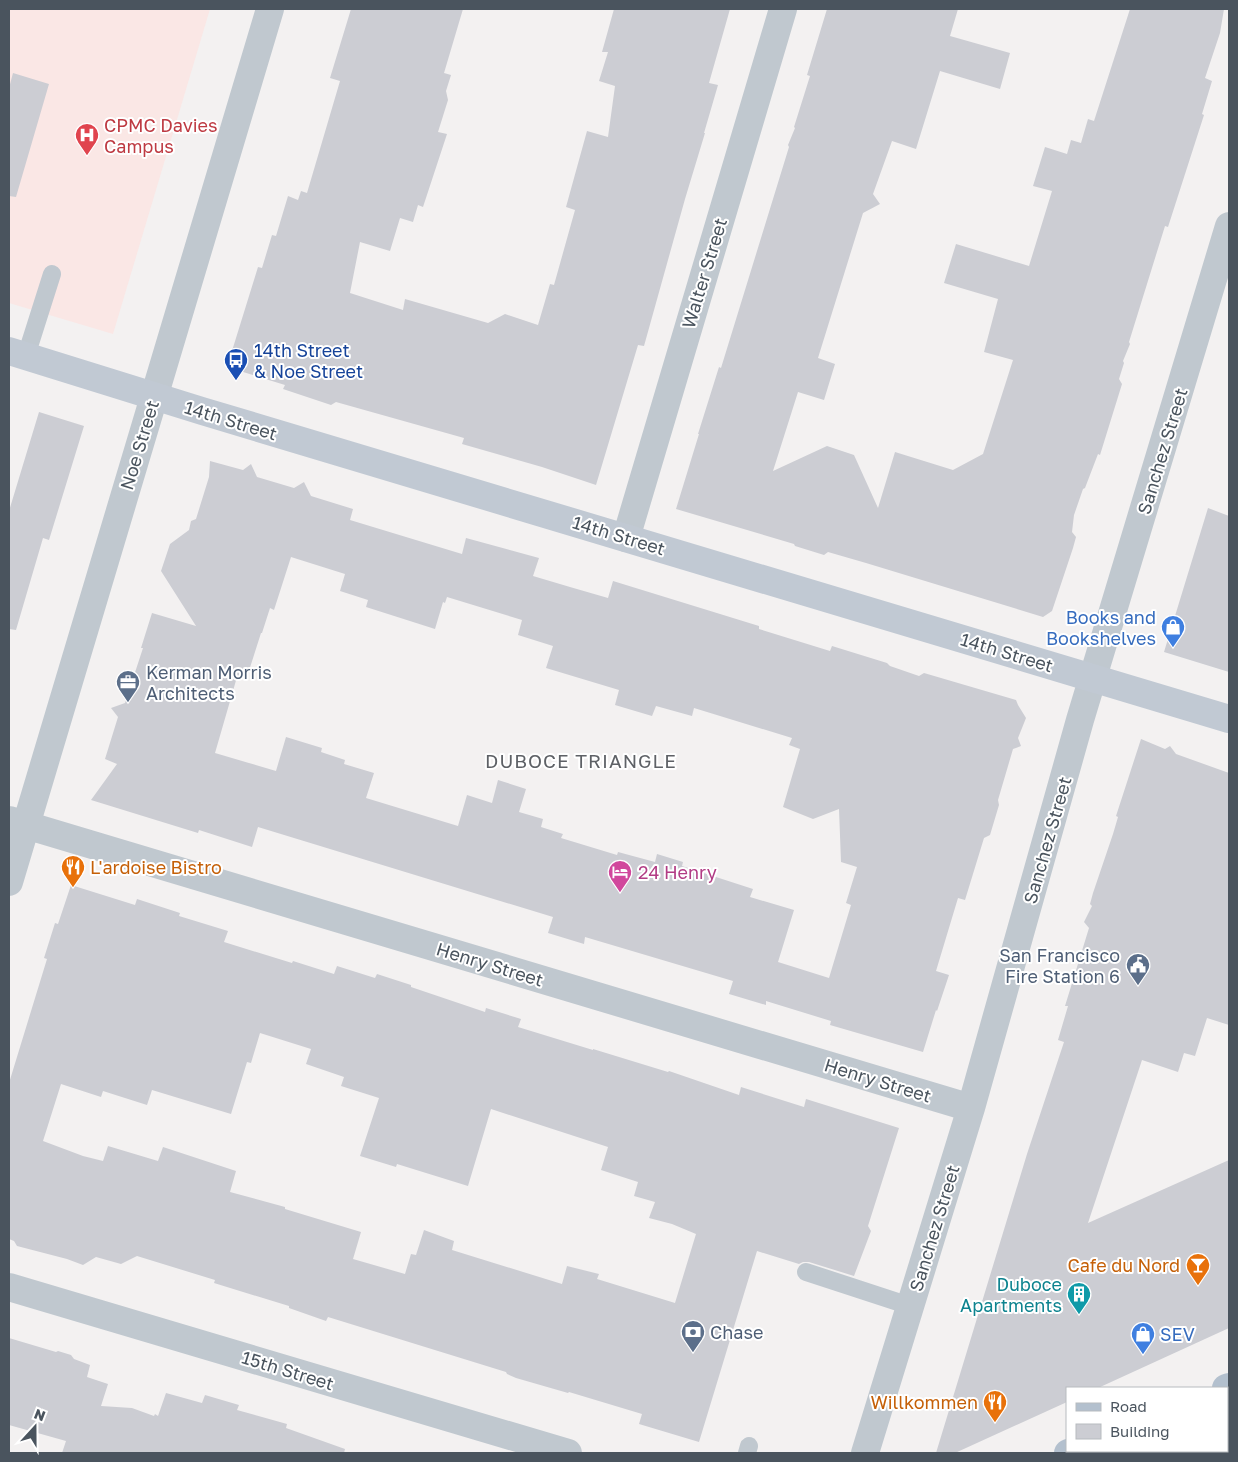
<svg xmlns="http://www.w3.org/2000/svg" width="1238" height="1462" font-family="'Golos Text',sans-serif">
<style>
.medical{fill:#fae7e5}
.building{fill:#cccdd3;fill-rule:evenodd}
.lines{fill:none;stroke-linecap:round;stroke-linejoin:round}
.lane{stroke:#c0c8cf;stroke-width:18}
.street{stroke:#c0c8cf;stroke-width:28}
.secondary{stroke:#c1c9d3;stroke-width:28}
.primary{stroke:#b3c0ce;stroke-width:28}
.tram{stroke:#b4b6bb;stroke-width:1}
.labels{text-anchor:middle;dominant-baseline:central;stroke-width:4;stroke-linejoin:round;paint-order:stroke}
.health-label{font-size:18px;fill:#be3a42;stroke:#fff;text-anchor:start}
.street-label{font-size:18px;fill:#4a545e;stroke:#fff}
.transit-label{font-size:18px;fill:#164399;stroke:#fff;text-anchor:start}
.shop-label{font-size:18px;fill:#366cbe;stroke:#fff;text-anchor:end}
.service-label{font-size:18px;fill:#4e5e75;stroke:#fff;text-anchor:start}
.food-label{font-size:18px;fill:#c56008;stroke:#fff;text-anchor:end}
.hotel-label{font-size:18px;fill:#b23c85;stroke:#fff;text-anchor:start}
.culture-label{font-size:18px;fill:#0d838f;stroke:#fff;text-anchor:end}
.neighbourhood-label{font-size:19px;letter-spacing:1px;fill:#5e6166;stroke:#fff}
</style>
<rect width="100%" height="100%" fill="#f3f1f1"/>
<path class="medical" d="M 9,9 L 210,9 L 113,334 L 9,303 Z"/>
<path class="building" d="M 351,9 L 463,9 L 444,73 L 451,75 L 446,91 L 448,100 L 438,132 L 447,134 L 423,207 L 418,205 L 413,222 L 400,218 L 390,251 L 360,242 L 350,293 L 403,310 L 405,299 L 488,323 L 505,314 L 538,325 L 550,284 L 554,285 L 575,210 L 566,207 L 587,131 L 608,137 L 615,86 L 599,81 L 608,52 L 602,52 L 614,9 L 730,9 L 709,83 L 718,85 L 704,133 L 705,133 L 685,199 L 644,346 L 638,345 L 596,485 L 542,467 L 462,444 L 464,438 L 336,402 L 331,405 L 283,389 L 285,385 L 227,367 L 258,267 L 262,268 L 272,235 L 276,236 L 288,196 L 298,200 L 301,191 L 307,193 L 340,81 L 330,78 Z
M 827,9 L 958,9 L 950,36 L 1010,53 L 1000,89 L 940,71 L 916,149 L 892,141 L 873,194 L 880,204 L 863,213 L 818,358 L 835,364 L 824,400 L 798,392 L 773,471 L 827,446 L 854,455 L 878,508 L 895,452 L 953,470 L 983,454 L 1013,360 L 984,352 L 998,299 L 944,283 L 956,244 L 1029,266 L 1052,191 L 1033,186 L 1045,147 L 1067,154 L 1071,140 L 1081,143 L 1088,119 L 1094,121 L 1130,9 L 1224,9 L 1220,33 L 1205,78 L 1212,81 L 1202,114 L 1204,115 L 1168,227 L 1165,226 L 1129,342 L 1130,344 L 1123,361 L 1124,363 L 1119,379 L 1122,384 L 1100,455 L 1098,454 L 1085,488 L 1083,489 L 1074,515 L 1072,532 L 1076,537 L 1073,548 L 1052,611 L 1043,617 L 866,563 L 828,552 L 824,555 L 795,546 L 794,544 L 676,509 L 699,434 L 698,434 L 719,367 L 721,368 L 789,147 L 788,145 L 795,128 L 794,127 L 810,76 L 807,75 Z
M 13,73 L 49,84 L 16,197 L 9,196 L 9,88 Z
M 39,412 L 84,426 L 49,540 L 43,538 L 16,630 L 9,629 L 9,511 Z
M 210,461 L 243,470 L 251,464 L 257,477 L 294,488 L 304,482 L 311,496 L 353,509 L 350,520 L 462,554 L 466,538 L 539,558 L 533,576 L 570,587 L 608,598 L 613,581 L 759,626 L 759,629 L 830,651 L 832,646 L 887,663 L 890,666 L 919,676 L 924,673 L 1016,700 L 1018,705 L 1026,718 L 1018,738 L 1021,746 L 1013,749 L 998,800 L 999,805 L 990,835 L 984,838 L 965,900 L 958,898 L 936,971 L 949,975 L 937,1011 L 936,1010 L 923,1052 L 830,1025 L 831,1021 L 766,1001 L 766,1005 L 729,994 L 733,981 L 585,937 L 584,944 L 548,933 L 553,917 L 366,860 L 258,827 L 252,847 L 199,830 L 198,833 L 91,800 L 117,764 L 105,759 L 118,717 L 111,708 L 125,703 L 143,648 L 141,648 L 152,613 L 196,626 L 161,571 L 170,544 L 189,530 L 191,521 L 196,519 L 209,477 ZM 291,557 L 345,574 L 340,591 L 368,600 L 366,607 L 435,629 L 443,602 L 445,603 L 447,597 L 522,620 L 518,635 L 553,646 L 546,668 L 619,690 L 615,705 L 652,716 L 656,706 L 692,716 L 694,708 L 792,738 L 789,745 L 800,749 L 783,807 L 813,819 L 839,809 L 841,862 L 857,867 L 846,903 L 851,905 L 829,978 L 778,962 L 794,910 L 750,897 L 753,889 L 682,866 L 683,862 L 657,854 L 655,862 L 618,852 L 617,855 L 561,838 L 563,834 L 541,827 L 543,819 L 519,812 L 526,789 L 498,780 L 492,803 L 467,795 L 458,826 L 366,798 L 374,773 L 344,764 L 345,760 L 321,752 L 322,748 L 286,737 L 276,771 L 215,753 L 237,677 L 246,680 L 261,633 L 262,633 L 270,608 L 274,610 Z
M 1208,508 L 1229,516 L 1229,672 L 1164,652 Z
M 1141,739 L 1165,749 L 1170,746 L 1176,754 L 1229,773 L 1229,1025 L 1207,1018 L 1195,1056 L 1184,1053 L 1178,1072 L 1142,1060 L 1088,1223 L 1229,1160 L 1229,1328 L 1098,1388 L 1067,1388 L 1067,1402 L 955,1453 L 936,1453 L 1027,1154 L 1064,1042 L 1058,1040 L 1068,1006 L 1065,1006 L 1089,928 L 1084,922 L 1092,906 L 1090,904 L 1093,893 L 1113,834 L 1118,817 L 1116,816 Z
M 71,885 L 135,905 L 137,899 L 180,913 L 179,916 L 228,931 L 224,942 L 292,963 L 293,961 L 334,974 L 337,966 L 375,978 L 377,974 L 411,985 L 411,987 L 485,1012 L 486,1008 L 521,1019 L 518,1027 L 593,1050 L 593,1049 L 668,1072 L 669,1071 L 739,1095 L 741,1087 L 804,1107 L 806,1099 L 899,1128 L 868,1226 L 871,1231 L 854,1276 L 809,1262 L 803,1262 L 799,1264 L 757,1251 L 699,1442 L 639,1424 L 642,1414 L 569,1392 L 568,1393 L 516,1378 L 507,1374 L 506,1372 L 328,1317 L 326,1321 L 289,1308 L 289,1306 L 214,1283 L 215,1280 L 137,1256 L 121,1264 L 96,1257 L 83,1265 L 67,1259 L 17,1246 L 14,1241 L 9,1239 L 9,1083 L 47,959 L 44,958 L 55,923 L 58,924 ZM 260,1033 L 311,1049 L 306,1064 L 344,1077 L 341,1086 L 379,1098 L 360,1156 L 396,1167 L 397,1164 L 468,1186 L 491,1109 L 608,1147 L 601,1170 L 638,1182 L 634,1196 L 655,1202 L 649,1218 L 672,1224 L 696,1234 L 675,1303 L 597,1279 L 599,1274 L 567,1266 L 562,1284 L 452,1250 L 454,1241 L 424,1230 L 416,1255 L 411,1254 L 405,1274 L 353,1259 L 361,1232 L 285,1209 L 285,1207 L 230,1192 L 236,1171 L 163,1147 L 158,1161 L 108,1146 L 103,1161 L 83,1156 L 43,1141 L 61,1084 L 101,1097 L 103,1091 L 147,1105 L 152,1090 L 231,1114 L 247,1062 L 251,1063 Z
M 9,1338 L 56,1352 L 58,1351 L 71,1355 L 74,1359 L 90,1365 L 87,1377 L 108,1384 L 101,1406 L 132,1408 L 154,1416 L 155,1414 L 158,1416 L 166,1393 L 202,1403 L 205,1395 L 239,1405 L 237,1410 L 287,1424 L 286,1428 L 345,1449 L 344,1453 L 62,1453 L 66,1441 L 9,1425 Z"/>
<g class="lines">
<path class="lane" d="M 26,356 L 52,274
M 806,1272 L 910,1306
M 1227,1403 L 1229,1408
M 747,1453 L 749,1446"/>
<path class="street" d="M 626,538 L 783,9
M 9,820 L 971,1108
M 9,882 L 270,9
M 9,1287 L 568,1453
M 865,1453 L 971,1108 L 1080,720 L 1229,226"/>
<path class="secondary" d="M 9,351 L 202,411 L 1229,719"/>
<path class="primary" d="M 1226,1388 L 1229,1387
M 1068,1453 L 1074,1451
M 1126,1453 L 1130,1451"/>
<path class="tram" d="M 1227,1412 L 1229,1411
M 1133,1453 L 1138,1451
M 1222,1453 L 1229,1450"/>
</g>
<defs>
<g id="hospital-pin" transform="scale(1.25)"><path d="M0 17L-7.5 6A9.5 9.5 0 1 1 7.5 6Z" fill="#e0444e" stroke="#fff"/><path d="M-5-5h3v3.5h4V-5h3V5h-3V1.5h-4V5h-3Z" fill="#fff"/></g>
<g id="bus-pin" transform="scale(1.25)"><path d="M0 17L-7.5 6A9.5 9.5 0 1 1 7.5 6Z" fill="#1a4fb4" stroke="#fff"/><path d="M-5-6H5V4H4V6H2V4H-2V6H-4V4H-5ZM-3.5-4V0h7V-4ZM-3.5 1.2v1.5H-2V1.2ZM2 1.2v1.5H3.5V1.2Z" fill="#fff"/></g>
<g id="shop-pin" transform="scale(1.25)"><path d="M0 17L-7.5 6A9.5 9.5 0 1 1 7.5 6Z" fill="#3f7fe0" stroke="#fff"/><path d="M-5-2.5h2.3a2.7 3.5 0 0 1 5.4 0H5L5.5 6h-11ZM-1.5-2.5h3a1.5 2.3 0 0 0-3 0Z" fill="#fff"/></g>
<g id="office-pin" transform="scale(1.25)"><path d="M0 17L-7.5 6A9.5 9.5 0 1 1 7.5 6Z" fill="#5c6f8a" stroke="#fff"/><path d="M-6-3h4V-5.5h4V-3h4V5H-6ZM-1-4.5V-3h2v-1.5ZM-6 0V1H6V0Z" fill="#fff"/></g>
<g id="restaurant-pin" transform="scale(1.25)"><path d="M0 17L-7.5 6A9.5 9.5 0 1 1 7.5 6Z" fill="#e8710a" stroke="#fff"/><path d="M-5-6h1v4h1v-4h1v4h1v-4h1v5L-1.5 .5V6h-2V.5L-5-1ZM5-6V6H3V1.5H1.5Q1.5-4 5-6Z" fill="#fff"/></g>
<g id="hotel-pin" transform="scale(1.25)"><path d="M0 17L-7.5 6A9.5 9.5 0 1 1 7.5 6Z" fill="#d1479c" stroke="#fff"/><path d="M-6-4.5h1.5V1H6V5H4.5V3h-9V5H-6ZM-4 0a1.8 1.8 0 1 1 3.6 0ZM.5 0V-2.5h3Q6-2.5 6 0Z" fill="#fff"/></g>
<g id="civic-pin" transform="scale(1.25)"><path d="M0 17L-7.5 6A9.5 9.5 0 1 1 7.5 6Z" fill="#5c6f8a" stroke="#fff"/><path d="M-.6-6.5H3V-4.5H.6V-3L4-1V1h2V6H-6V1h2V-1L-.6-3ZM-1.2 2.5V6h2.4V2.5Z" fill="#fff"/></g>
<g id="bar-pin" transform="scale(1.25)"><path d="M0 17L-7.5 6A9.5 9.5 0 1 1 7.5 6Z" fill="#e8710a" stroke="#fff"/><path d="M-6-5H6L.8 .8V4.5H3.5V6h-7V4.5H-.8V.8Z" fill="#fff"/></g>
<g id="building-pin" transform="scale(1.25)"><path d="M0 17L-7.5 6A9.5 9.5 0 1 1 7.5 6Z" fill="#0f9aa8" stroke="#fff"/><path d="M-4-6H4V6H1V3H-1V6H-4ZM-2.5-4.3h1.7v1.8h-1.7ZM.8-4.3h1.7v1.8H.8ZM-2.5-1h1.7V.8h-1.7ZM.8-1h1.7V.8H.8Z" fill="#fff"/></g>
<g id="bank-pin" transform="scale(1.25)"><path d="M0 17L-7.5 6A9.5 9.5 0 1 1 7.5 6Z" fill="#5c6f8a" stroke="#fff"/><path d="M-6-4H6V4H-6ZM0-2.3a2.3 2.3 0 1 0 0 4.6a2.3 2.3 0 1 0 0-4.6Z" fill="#fff"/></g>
</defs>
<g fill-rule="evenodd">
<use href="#hospital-pin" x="87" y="135"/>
<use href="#bus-pin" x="236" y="360"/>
<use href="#shop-pin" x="1173" y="627"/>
<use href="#office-pin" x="128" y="682"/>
<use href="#restaurant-pin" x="73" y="867"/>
<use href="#hotel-pin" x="620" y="872"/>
<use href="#civic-pin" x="1138" y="965"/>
<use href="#bar-pin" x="1198" y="1265"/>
<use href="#building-pin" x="1079" y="1294"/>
<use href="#bank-pin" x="693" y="1332"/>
<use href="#shop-pin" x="1143" y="1334"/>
<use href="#restaurant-pin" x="995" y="1402"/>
</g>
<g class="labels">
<g class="health-label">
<text x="104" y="125">CPMC Davies<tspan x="104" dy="21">Campus</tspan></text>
</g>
<g class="street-label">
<text transform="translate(704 273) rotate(-73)">Walter Street</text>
<text transform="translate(231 420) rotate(17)">14th Street</text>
<text transform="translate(139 445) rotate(-73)">Noe Street</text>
<text transform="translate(1162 451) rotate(-73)">Sanchez Street</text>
<text transform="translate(619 535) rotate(17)">14th Street</text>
<text transform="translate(1007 652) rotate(17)">14th Street</text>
<text transform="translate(1047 840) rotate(-74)">Sanchez Street</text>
<text transform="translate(490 964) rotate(17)">Henry Street</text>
<text transform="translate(878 1080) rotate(17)">Henry Street</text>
<text transform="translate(934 1228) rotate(-73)">Sanchez Street</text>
<text transform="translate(288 1370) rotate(17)">15th Street</text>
</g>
<g class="transit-label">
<text x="254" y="350">14th Street<tspan x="254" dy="21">&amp; Noe Street</tspan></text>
</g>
<g class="shop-label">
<text x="1156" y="617">Books and<tspan x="1156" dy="21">Bookshelves</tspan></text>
<text x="1160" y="1334" text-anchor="start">SEV</text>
</g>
<g class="service-label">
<text x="146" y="672">Kerman Morris<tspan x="146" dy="21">Architects</tspan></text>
<text x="1120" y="955" text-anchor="end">San Francisco<tspan x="1120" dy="21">Fire Station 6</tspan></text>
<text x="710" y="1332">Chase</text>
</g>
<g class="food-label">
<text x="90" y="867" text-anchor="start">L'ardoise Bistro</text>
<text x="1180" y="1265">Cafe du Nord</text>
<text x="978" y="1402">Willkommen</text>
</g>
<g class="hotel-label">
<text x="638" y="872">24 Henry</text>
</g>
<g class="culture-label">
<text x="1062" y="1284">Duboce<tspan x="1062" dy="21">Apartments</tspan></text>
</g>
<g class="neighbourhood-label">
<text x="581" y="760">DUBOCE TRIANGLE</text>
</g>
</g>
<rect width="1238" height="1462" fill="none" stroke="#4a545e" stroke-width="20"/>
<rect x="1066" y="1387" width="162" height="65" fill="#ffffff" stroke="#b7bbbf"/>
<rect x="1076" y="1403" width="25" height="8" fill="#b3c0ce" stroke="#b7bbbf"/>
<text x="1110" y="1412" font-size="15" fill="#4a545e">Road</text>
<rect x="1076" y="1424" width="25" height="15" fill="#cccdd3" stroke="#b7bbbf"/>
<text x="1110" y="1437" font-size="15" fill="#4a545e">Building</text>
<g transform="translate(35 1427) rotate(21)" stroke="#ffffff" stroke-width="4" paint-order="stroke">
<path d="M0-4L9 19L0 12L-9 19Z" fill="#4a545e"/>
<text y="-8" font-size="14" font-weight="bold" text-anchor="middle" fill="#4a545e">N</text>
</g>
</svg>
